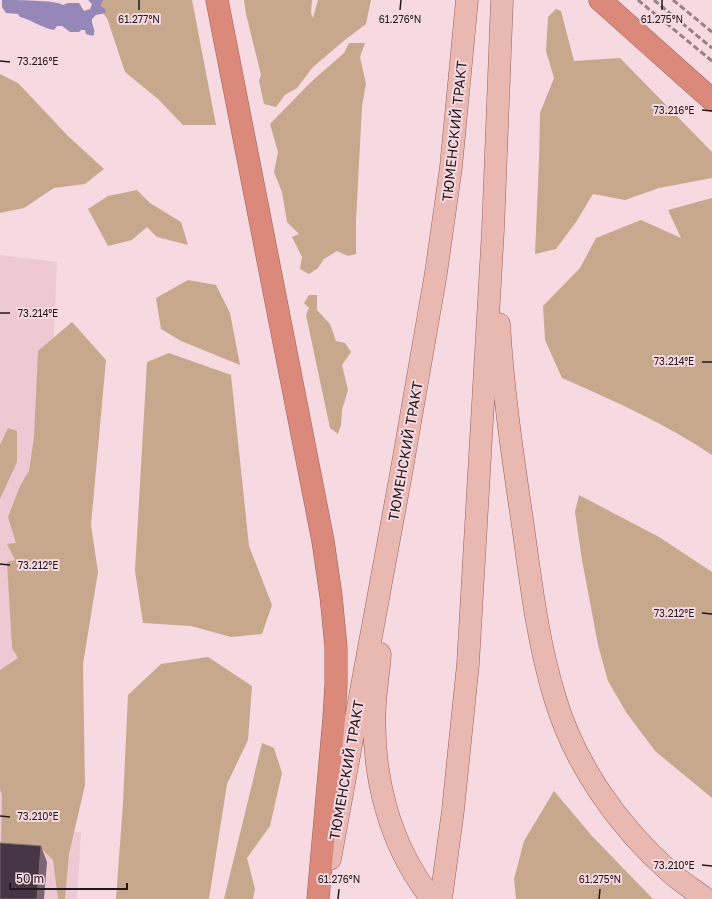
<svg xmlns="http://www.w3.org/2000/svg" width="712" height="899" font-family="'Golos Text',sans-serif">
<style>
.built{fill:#eec9d3}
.green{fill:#c7a88d}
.water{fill:#9588b8}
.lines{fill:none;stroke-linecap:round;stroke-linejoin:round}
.major-casing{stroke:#9a6159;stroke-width:23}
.highway-casing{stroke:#9a6159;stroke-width:23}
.major{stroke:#e9b8b0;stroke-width:22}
.highway{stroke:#da897b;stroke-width:22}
.rail{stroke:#958186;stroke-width:3;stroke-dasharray:6 3;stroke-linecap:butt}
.shaded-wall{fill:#7b6774}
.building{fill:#463645;stroke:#7b6774}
.ticks{fill:none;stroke:#22181b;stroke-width:1.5}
.labels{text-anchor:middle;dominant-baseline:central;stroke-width:4;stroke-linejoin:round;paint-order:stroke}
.street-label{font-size:14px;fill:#22181b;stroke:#f6d9e1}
.ticks-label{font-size:10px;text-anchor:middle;fill:#22181b;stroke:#f6d9e1;stroke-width:4;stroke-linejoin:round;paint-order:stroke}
</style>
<rect width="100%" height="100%" fill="#f6d9e1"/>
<path class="built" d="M 0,255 L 57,262 L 33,828 L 81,832 L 77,899 L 0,899 Z"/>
<path class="green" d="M 92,0 L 192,0 L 216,125 L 183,125 L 158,99 L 125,72 L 107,18 Z
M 244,0 L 312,0 L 311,13 L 313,18 L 318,0 L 371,0 L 366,24 L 346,39 L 313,67 L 297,88 L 285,95 L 276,107 L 264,104 L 259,81 L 261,75 L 246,14 Z
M 556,9 L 561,11 L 574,61 L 620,58 L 712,152 L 712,178 L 659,188 L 625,200 L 593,194 L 576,222 L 556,249 L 535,254 L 539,160 L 540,113 L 554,78 L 546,51 L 548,17 Z
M 349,43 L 365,43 L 360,57 L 366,84 L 362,106 L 356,221 L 356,254 L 348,256 L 337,251 L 324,259 L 318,268 L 309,274 L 300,269 L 302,257 L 292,237 L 299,234 L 287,222 L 282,192 L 274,172 L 278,152 L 270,124 L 311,82 L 344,53 Z
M 0,74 L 18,83 L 68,136 L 104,169 L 85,184 L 54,188 L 24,208 L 0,213 Z
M 137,190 L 150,203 L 181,222 L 188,245 L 157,237 L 147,227 L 132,240 L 108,246 L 88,209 L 108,196 Z
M 712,198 L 712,455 C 665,423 614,401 562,378 L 545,340 L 543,306 L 580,268 L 596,238 L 641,220 L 681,238 L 668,210 Z
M 188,280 L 216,285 L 230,313 L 240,365 L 181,341 L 161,329 L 156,298 Z
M 309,295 L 317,295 L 317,310 L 330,324 L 336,341 L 345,343 L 351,352 L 342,365 L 348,390 L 342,410 L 341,425 L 338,434 L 330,428 L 306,315 L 309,308 L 304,303 Z
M 72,322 L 106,360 L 91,525 L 98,572 L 83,664 L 85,785 L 69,854 L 65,899 L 58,899 L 53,860 L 41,848 L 1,847 L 2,794 L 0,790 L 0,670 L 18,658 L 12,648 L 7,562 L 15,560 L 7,544 L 16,543 L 8,517 L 20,486 L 29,471 L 34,437 L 38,351 Z
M 169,353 L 231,375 L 249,546 L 272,605 L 262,634 L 231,637 L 191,626 L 143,623 L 135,571 L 147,362 Z
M 8,428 L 17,431 L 17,462 L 0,499 L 0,445 Z
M 579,495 L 659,537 L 712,572 L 712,798 L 655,751 L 626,712 L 608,681 L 598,645 L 582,560 L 575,512 Z
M 208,657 L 252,686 L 248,740 L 227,784 L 209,899 L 116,899 L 123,803 L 128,695 L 161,664 Z
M 262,743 L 274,748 L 282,773 L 270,826 L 247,858 L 255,889 L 253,899 L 224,899 Z
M 554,791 L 592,836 L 653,899 L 516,899 L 514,879 L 524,841 Z"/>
<path class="water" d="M 2,0 C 15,0 56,0 63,5 L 68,3 L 79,3 L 84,11 L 90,9 L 92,4 L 88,0 L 103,0 L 100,6 L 105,9 L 106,13 L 96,15 L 92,19 C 91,26 97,30 93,36 L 86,34 L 85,30 L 81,30 L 79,32 L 70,32 L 62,26 L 57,26 L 54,30 C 42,28 32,20 20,17 L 18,14 L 6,13 L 2,7 Z"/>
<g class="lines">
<g class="major-casing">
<path id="major" d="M 499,324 C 503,391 513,459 523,526 C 531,584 538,643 555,698 C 575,765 618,826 670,872 C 681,882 694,890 706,899
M 380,654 C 379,670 376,687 375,703 C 371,772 388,844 432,899
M 330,859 L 401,474 L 436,273 L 451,167 L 467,0
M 441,899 L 453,810 L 468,664 L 493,230 L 502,0"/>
</g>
<g class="highway-casing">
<path id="highway" d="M 217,0 L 323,541 L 331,596 L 336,647 L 336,684 L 334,718 L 318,899
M 600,0 L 712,100"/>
</g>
<use href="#major" class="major"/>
<use href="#highway" class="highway"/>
<path class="rail" d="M 638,0 L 712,61
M 654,0 L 712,48
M 673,0 L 712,32"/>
</g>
<path class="shaded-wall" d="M 41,846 L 47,862 L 44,899 L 37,899 Z"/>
<path class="building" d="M 0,843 L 41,846 L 37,899 L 0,899 Z"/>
<path class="ticks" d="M 139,10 L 139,0M 400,10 L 401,0M 662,10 L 662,0M 0,61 L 10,62M 702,110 L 712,111M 0,313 L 10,313M 702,362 L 712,362M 0,564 L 10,565M 702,613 L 712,614M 0,816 L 10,817M 702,865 L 712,866M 338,899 L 339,889M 599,899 L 600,889"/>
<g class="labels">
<g class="street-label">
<text transform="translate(454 131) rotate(-84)">ТЮМЕНСКИЙ ТРАКТ</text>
<text transform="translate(405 451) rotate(-80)">ТЮМЕНСКИЙ ТРАКТ</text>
<text transform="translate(346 770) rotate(-80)">ТЮМЕНСКИЙ ТРАКТ</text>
</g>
</g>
<g class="ticks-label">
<text x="139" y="23">61.277°N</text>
<text x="400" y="23">61.276°N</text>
<text x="662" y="23">61.275°N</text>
<text x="38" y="65">73.216°E</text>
<text x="674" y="114">73.216°E</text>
<text x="38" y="317">73.214°E</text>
<text x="674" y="365">73.214°E</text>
<text x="38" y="569">73.212°E</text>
<text x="674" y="617">73.212°E</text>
<text x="38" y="820">73.210°E</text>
<text x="674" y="869">73.210°E</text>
<text x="339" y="883">61.276°N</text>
<text x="600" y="883">61.275°N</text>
</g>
<path d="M10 883v6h117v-6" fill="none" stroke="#22181b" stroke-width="2"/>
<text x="16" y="883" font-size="12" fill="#22181b" stroke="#f6d9e1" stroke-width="3" paint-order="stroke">50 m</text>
</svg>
